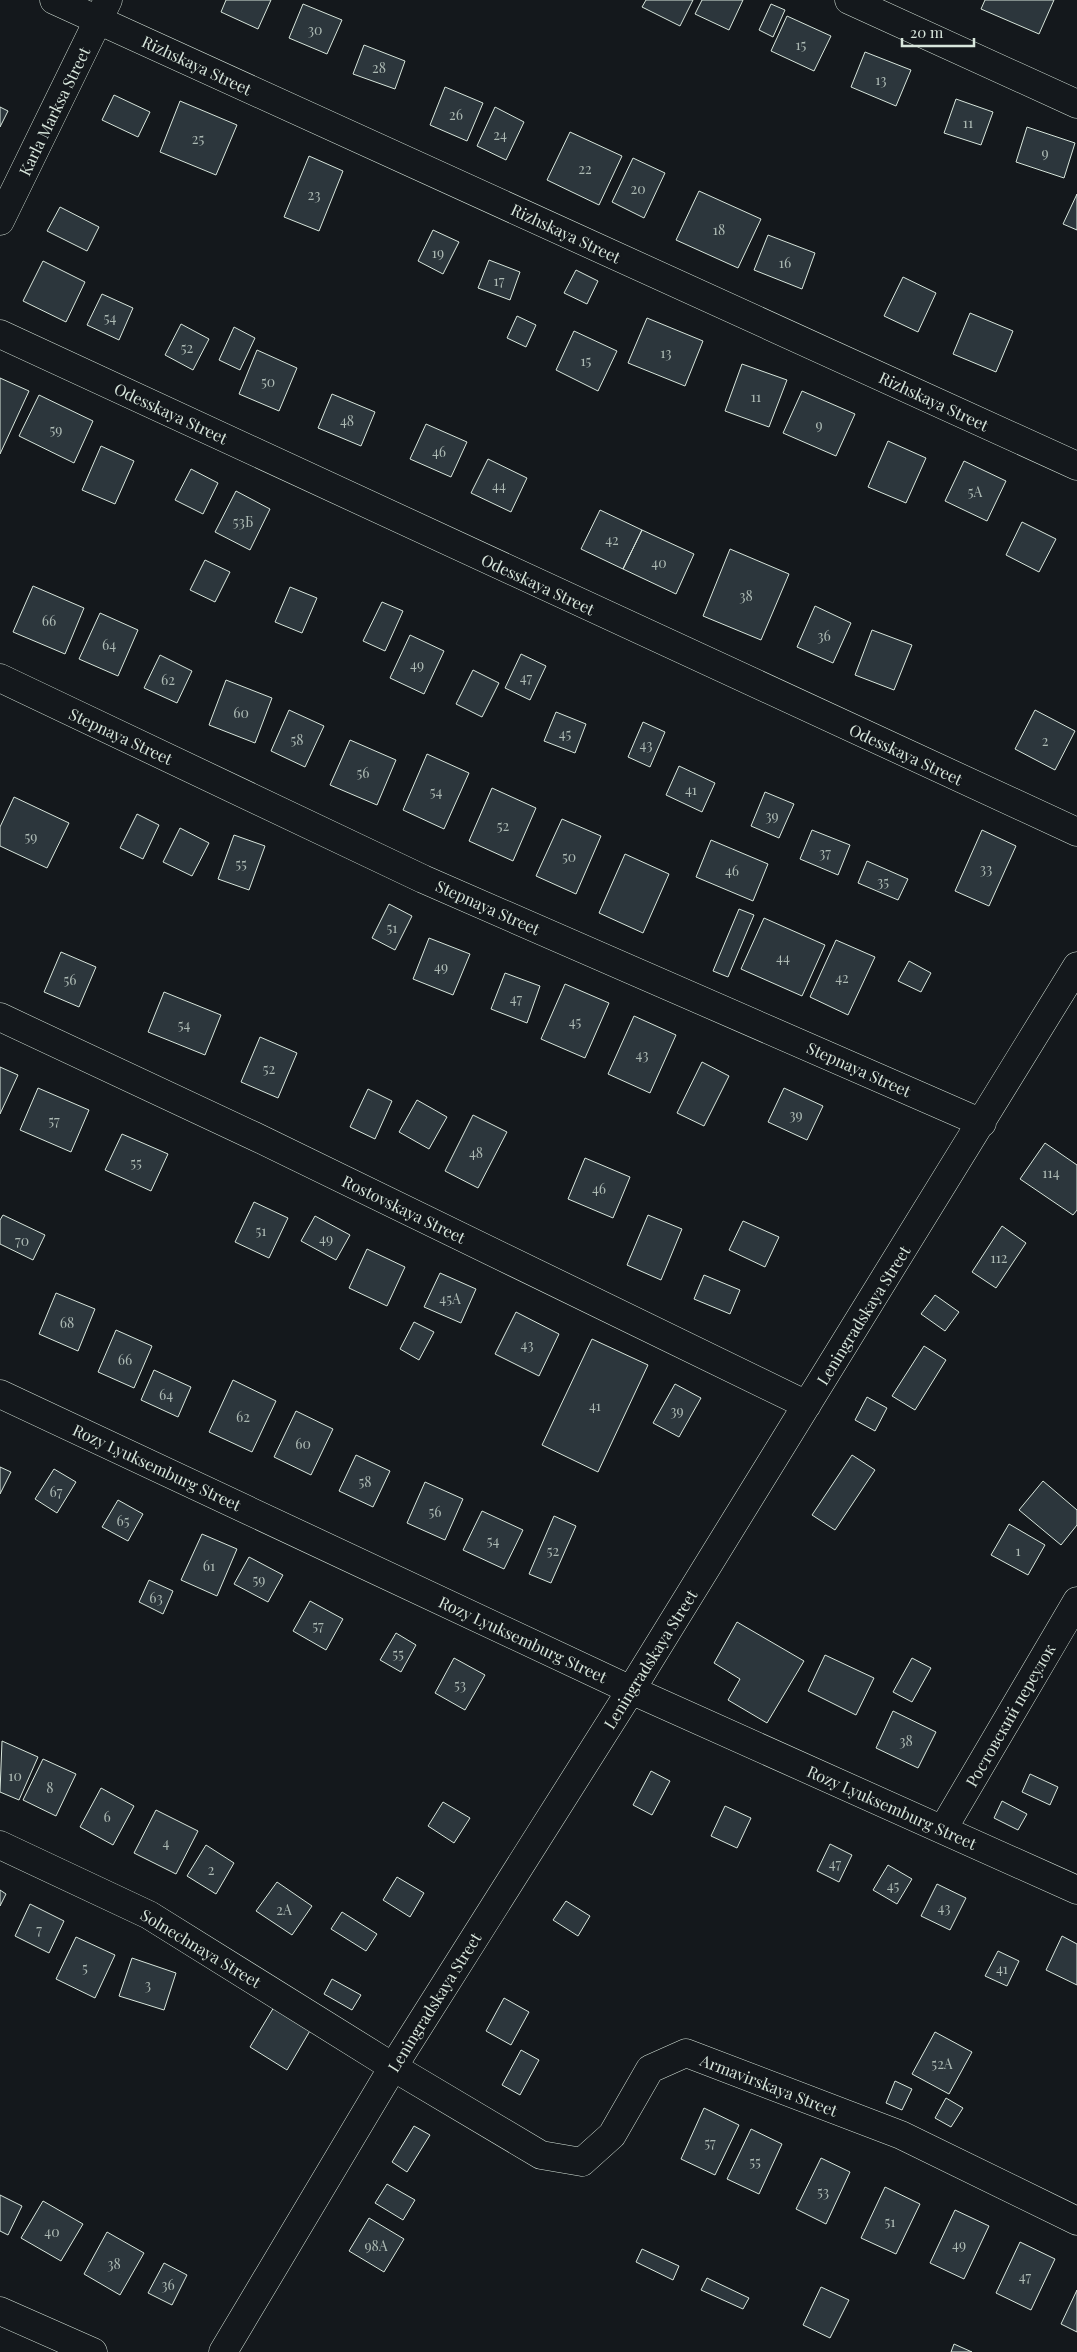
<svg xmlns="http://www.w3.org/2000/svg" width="1077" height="2352" font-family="'Playfair Display',serif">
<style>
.building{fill:#2c363c;stroke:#d8e6dc}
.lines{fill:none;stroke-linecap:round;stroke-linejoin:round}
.minor-casing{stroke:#d8e6dc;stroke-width:29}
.minor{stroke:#14181c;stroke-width:28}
.labels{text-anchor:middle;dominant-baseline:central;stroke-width:4;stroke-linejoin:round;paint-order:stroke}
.number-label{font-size:14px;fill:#adbab4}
.street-label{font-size:16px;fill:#d8e6dc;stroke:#14181c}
</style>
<rect width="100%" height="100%" fill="#14181c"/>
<path class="building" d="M 226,0 L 271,0 L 258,29 L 221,12 Z
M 646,0 L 693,0 L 680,26 L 642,7 Z
M 702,0 L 743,0 L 729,30 L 695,14 Z
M 985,0 L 1054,0 L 1039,34 L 981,9 Z
M 303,4 L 342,20 L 327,54 L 289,38 Z
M 771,4 L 785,10 L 773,37 L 759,30 Z
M 787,16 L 831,36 L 814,71 L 771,51 Z
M 364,45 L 405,61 L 395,89 L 353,74 Z
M 865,52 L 911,70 L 896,106 L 851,87 Z
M 445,87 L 483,103 L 467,141 L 430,125 Z
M 114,95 L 150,112 L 138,137 L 102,120 Z
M 956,99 L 993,112 L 981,145 L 944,133 Z
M 180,101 L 237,125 L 216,175 L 160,152 Z
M 0,107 L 8,111 L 0,127 Z
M 495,107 L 524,122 L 506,160 L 477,146 Z
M 1027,127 L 1075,143 L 1064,178 L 1016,162 Z
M 570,132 L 622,156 L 599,205 L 547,180 Z
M 309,156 L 343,171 L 319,231 L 284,217 Z
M 633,158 L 665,173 L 644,218 L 612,202 Z
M 699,191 L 761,219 L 738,268 L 676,240 Z
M 1077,194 L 1077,230 L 1063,224 Z
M 60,207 L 99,227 L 87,251 L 47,231 Z
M 433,230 L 459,242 L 443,274 L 418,261 Z
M 768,235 L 815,253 L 802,289 L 754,270 Z
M 489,260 L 520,272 L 510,300 L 478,288 Z
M 43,261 L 85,282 L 66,322 L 23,301 Z
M 576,270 L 598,281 L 587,304 L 564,293 Z
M 903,277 L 936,293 L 918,332 L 884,316 Z
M 102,294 L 133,308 L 119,340 L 87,325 Z
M 970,313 L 1013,331 L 996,372 L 953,354 Z
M 517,316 L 536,325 L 526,347 L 507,338 Z
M 647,318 L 703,341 L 685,386 L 628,363 Z
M 181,324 L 209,339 L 193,370 L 165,355 Z
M 234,327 L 255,338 L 240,370 L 219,360 Z
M 574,331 L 617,351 L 598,391 L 556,370 Z
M 257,350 L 297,368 L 279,411 L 239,394 Z
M 742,364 L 787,380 L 769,427 L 725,411 Z
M 0,378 L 29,391 L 0,454 Z
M 802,391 L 855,414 L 836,456 L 783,433 Z
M 332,394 L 375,412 L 361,446 L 318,428 Z
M 39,395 L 93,421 L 74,463 L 19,436 Z
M 426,424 L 467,442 L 451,477 L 410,459 Z
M 888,441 L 926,458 L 906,503 L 868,487 Z
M 101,446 L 134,461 L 115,504 L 82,490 Z
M 488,459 L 527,478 L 511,512 L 471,493 Z
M 964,461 L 1006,481 L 987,521 L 945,501 Z
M 191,469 L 218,483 L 203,514 L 175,500 Z
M 236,491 L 270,509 L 250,550 L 215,532 Z
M 600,510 L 642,530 L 623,569 L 581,549 Z
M 1022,522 L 1056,539 L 1039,572 L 1006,555 Z
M 642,530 L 694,554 L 676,594 L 623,569 Z
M 730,549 L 789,574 L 761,640 L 703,616 Z
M 205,560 L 230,572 L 215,602 L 190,590 Z
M 33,586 L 84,608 L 65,654 L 13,632 Z
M 290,587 L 317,598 L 302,633 L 275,622 Z
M 382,602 L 403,611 L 385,651 L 363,641 Z
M 815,606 L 851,623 L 833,663 L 797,647 Z
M 100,613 L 138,630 L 118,676 L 79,659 Z
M 872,630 L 912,645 L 894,690 L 855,675 Z
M 410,635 L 444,651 L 424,694 L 390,678 Z
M 521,654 L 546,666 L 530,700 L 505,688 Z
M 160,655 L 192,671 L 177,703 L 144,688 Z
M 473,670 L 499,683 L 482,717 L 456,704 Z
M 226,680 L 272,698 L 255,743 L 209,725 Z
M 289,710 L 324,726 L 305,767 L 271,751 Z
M 1035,710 L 1075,731 L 1055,770 L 1015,749 Z
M 556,712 L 586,724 L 575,753 L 544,741 Z
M 643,722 L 665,732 L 650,767 L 628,757 Z
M 350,740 L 396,760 L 377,805 L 330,785 Z
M 427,754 L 469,773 L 444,829 L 403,810 Z
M 679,766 L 715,783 L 702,812 L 666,795 Z
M 492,788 L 536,808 L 513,861 L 469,841 Z
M 765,792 L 794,804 L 779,838 L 751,826 Z
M 14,797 L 69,823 L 47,868 L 0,846 L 0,827 Z
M 137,814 L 159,825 L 143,859 L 120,848 Z
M 562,819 L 601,836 L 576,894 L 536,876 Z
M 180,828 L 209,843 L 192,876 L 163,862 Z
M 812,830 L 850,845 L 838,875 L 800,859 Z
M 982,830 L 1016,846 L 989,906 L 955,891 Z
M 234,835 L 265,846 L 249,890 L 218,879 Z
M 711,840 L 768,864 L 753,901 L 696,877 Z
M 625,854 L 669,874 L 643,933 L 599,913 Z
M 867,861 L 908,879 L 898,900 L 858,883 Z
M 389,904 L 412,916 L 395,950 L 372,938 Z
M 739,909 L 754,915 L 728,977 L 713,971 Z
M 764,918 L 825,945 L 802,996 L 741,969 Z
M 429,938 L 470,954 L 453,995 L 413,979 Z
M 836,940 L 875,957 L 848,1015 L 810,997 Z
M 61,952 L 96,967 L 79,1007 L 44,992 Z
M 909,961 L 931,973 L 921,992 L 898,981 Z
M 505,973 L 540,986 L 527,1023 L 491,1009 Z
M 565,984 L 609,1003 L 585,1058 L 541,1039 Z
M 164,992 L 221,1015 L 205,1055 L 148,1032 Z
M 634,1016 L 676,1035 L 650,1093 L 608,1074 Z
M 260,1037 L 297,1053 L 278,1098 L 241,1082 Z
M 702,1062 L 729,1076 L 704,1126 L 677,1113 Z
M 0,1067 L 18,1075 L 0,1114 Z
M 38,1088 L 89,1110 L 71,1152 L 20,1130 Z
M 784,1088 L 823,1106 L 807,1140 L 768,1122 Z
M 368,1089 L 392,1101 L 375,1139 L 350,1127 Z
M 417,1100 L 447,1117 L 429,1149 L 399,1132 Z
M 473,1115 L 507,1132 L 478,1188 L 445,1171 Z
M 122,1134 L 168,1154 L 151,1191 L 105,1170 Z
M 1045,1143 L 1077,1165 L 1077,1210 L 1073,1215 L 1020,1179 Z
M 585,1158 L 630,1177 L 613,1218 L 568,1199 Z
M 254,1202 L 288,1218 L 269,1258 L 235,1242 Z
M 3,1215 L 45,1235 L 33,1260 L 0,1244 L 0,1220 Z
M 648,1215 L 682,1229 L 661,1280 L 627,1265 Z
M 315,1216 L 350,1235 L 336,1260 L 301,1241 Z
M 743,1221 L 779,1237 L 765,1267 L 729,1250 Z
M 1002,1226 L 1026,1243 L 996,1288 L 972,1272 Z
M 367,1249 L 405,1267 L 387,1306 L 349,1288 Z
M 440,1273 L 476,1289 L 461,1323 L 424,1307 Z
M 704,1275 L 740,1290 L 730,1314 L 694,1299 Z
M 56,1293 L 95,1309 L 78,1351 L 39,1334 Z
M 935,1295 L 959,1312 L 945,1331 L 921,1314 Z
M 516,1312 L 559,1334 L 539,1376 L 495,1354 Z
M 414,1322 L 434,1332 L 419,1360 L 400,1349 Z
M 116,1330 L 152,1346 L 134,1388 L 98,1372 Z
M 592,1339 L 648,1365 L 598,1472 L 542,1445 Z
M 924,1346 L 946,1360 L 915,1410 L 892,1396 Z
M 154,1370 L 191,1387 L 178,1417 L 141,1400 Z
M 233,1380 L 276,1401 L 252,1452 L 209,1432 Z
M 675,1384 L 701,1398 L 679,1437 L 653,1423 Z
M 867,1397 L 887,1408 L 875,1431 L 855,1420 Z
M 296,1411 L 333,1429 L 311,1475 L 274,1457 Z
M 356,1455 L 390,1471 L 373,1507 L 339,1491 Z
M 852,1455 L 875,1470 L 835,1530 L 812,1515 Z
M 0,1467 L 11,1472 L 0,1494 Z
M 54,1469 L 76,1482 L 57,1513 L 35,1499 Z
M 1043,1481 L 1077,1510 L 1077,1525 L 1061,1545 L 1019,1510 Z
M 425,1482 L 463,1499 L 445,1540 L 407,1523 Z
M 118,1500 L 143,1514 L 128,1541 L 102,1527 Z
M 482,1511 L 523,1530 L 504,1569 L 463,1550 Z
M 554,1516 L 576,1526 L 551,1583 L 529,1574 Z
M 1009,1524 L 1045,1545 L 1028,1575 L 991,1555 Z
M 202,1534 L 237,1549 L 217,1596 L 181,1580 Z
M 249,1557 L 283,1575 L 268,1602 L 234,1584 Z
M 149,1580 L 173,1591 L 163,1614 L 139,1602 Z
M 310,1601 L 343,1619 L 326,1650 L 293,1631 Z
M 737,1622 L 804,1661 L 767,1723 L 728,1700 L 740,1679 L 714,1663 Z
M 396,1633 L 416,1645 L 401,1672 L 380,1660 Z
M 825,1655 L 874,1678 L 856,1715 L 808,1691 Z
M 454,1658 L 485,1675 L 465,1710 L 435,1693 Z
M 912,1658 L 931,1668 L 912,1702 L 893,1692 Z
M 893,1711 L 936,1732 L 918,1768 L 876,1748 Z
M 2,1741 L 38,1757 L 19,1800 L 0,1792 Z
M 43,1759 L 76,1774 L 56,1816 L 23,1800 Z
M 651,1771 L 670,1781 L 652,1815 L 633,1805 Z
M 1030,1774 L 1058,1787 L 1050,1805 L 1022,1792 Z
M 101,1788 L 134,1806 L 113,1845 L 80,1827 Z
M 1002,1801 L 1027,1814 L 1018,1830 L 994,1818 Z
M 443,1802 L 470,1818 L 454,1843 L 428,1826 Z
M 725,1806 L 751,1818 L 737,1848 L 711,1836 Z
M 156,1810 L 198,1831 L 176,1874 L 134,1853 Z
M 830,1844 L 852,1855 L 839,1882 L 817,1871 Z
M 206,1845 L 234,1863 L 216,1894 L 187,1876 Z
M 888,1865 L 912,1879 L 897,1904 L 873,1890 Z
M 397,1877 L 424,1893 L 410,1917 L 383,1900 Z
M 277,1882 L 312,1906 L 292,1935 L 256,1911 Z
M 937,1884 L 966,1898 L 950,1930 L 921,1916 Z
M 0,1890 L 6,1894 L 0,1906 Z
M 566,1901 L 590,1916 L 578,1936 L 553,1920 Z
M 30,1904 L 64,1921 L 49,1953 L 15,1936 Z
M 342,1912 L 377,1934 L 366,1951 L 331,1929 Z
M 1062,1936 L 1077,1944 L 1077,1985 L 1046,1970 Z
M 76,1937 L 115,1955 L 95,1998 L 56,1979 Z
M 998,1951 L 1019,1961 L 1007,1986 L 985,1976 Z
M 132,1958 L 176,1973 L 164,2010 L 119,1996 Z
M 332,1979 L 361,1995 L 352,2010 L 324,1994 Z
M 504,1998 L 529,2012 L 511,2045 L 486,2031 Z
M 274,2007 L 311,2029 L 287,2070 L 250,2047 Z
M 935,2032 L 972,2052 L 949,2094 L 912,2074 Z
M 521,2050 L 539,2060 L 520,2095 L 502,2085 Z
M 895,2081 L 912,2089 L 902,2110 L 886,2103 Z
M 946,2098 L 963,2108 L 951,2127 L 935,2118 Z
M 704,2108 L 739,2125 L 715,2175 L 681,2159 Z
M 414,2126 L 430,2135 L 407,2172 L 392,2162 Z
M 751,2129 L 782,2144 L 759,2194 L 727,2179 Z
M 821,2158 L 850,2172 L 826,2224 L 796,2209 Z
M 387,2184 L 415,2200 L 403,2220 L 375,2203 Z
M 885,2187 L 920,2204 L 896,2254 L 861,2238 Z
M 0,2195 L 22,2206 L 8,2235 L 0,2231 Z
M 43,2201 L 83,2224 L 61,2261 L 21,2238 Z
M 955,2210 L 989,2226 L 964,2279 L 930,2263 Z
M 369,2218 L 404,2239 L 384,2272 L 349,2251 Z
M 107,2232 L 144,2253 L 120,2295 L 84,2274 Z
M 1020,2242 L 1055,2259 L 1031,2310 L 996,2293 Z
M 642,2249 L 679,2266 L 673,2280 L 636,2262 Z
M 164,2263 L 187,2275 L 172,2305 L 148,2293 Z
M 707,2278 L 749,2298 L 743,2309 L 701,2290 Z
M 821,2287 L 849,2300 L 830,2338 L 803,2325 Z
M 1077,2290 L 1077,2332 L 1061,2324 Z
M 954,2344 L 972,2352 L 951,2352 Z"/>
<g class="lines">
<g class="minor-casing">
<path id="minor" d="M 54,0 L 1077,466
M 849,0 L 1077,104
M 0,221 L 108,0
M 0,334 L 1077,832
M 0,678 L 423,879 L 982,1123
M 0,1017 L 254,1136 L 807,1405
M 0,1394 L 631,1690 L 1077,1890
M 943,1829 L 1077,1601
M 0,1845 L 149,1915 L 393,2067 L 541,2155 L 582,2162 L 612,2135 L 650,2069 L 686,2053 L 901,2135 L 1077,2221
M 0,2311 L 93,2352
M 223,2352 L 393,2067 L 631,1690 L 1077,966"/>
</g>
<use href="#minor" class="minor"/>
</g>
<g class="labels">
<g class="number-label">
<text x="315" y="29">30</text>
<text x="801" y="44">15</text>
<text x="379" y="67">28</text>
<text x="881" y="79">13</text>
<text x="456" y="114">26</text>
<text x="968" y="122">11</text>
<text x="500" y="134">24</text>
<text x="198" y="138">25</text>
<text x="1045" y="152">9</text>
<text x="585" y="168">22</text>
<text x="638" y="188">20</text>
<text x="314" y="194">23</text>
<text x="719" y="229">18</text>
<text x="438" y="252">19</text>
<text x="785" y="262">16</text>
<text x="499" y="280">17</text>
<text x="110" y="317">54</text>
<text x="187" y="347">52</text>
<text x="666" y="352">13</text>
<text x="586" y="360">15</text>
<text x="268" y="381">50</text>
<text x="756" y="396">11</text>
<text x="347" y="420">48</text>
<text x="819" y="424">9</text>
<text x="56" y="429">59</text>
<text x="439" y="451">46</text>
<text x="499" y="485">44</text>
<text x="975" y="491">5А</text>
<text x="243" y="521">53Б</text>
<text x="612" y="539">42</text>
<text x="659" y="562">40</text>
<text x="746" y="595">38</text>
<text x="49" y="620">66</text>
<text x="824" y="635">36</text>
<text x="109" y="644">64</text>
<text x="417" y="664">49</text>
<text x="526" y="677">47</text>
<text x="168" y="679">62</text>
<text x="241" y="712">60</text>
<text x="565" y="733">45</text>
<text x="297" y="739">58</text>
<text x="1045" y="740">2</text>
<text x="646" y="744">43</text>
<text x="363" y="772">56</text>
<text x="691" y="789">41</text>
<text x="436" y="791">54</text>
<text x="772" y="815">39</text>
<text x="503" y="825">52</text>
<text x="31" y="836">59</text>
<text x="825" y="852">37</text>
<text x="569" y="856">50</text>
<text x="241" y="863">55</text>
<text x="986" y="868">33</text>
<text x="732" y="870">46</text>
<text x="883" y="881">35</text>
<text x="392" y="927">51</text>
<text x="783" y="957">44</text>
<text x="441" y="966">49</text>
<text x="842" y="977">42</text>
<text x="70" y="979">56</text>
<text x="516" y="998">47</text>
<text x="575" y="1021">45</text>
<text x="184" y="1024">54</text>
<text x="642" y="1054">43</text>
<text x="269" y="1068">52</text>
<text x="796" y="1114">39</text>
<text x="54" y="1120">57</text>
<text x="476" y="1152">48</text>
<text x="136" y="1162">55</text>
<text x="1051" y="1172">114</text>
<text x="599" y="1188">46</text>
<text x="261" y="1230">51</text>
<text x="326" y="1238">49</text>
<text x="22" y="1240">70</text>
<text x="999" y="1257">112</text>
<text x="450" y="1298">45А</text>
<text x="67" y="1322">68</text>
<text x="527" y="1344">43</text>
<text x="125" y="1359">66</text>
<text x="166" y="1394">64</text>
<text x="595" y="1405">41</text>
<text x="677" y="1410">39</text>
<text x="243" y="1416">62</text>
<text x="303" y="1443">60</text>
<text x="365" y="1481">58</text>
<text x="56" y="1491">67</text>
<text x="435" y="1511">56</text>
<text x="123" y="1520">65</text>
<text x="493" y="1540">54</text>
<text x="553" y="1550">52</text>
<text x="1018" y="1550">1</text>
<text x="209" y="1565">61</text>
<text x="259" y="1579">59</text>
<text x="156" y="1597">63</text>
<text x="318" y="1625">57</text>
<text x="398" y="1653">55</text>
<text x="460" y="1684">53</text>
<text x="906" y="1740">38</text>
<text x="15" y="1775">10</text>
<text x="50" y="1787">8</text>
<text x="107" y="1816">6</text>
<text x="166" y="1842">4</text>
<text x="835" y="1863">47</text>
<text x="211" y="1869">2</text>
<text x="893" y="1885">45</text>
<text x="944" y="1907">43</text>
<text x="284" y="1909">2А</text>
<text x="39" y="1929">7</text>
<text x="85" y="1967">5</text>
<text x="1002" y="1968">41</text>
<text x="148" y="1984">3</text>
<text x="942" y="2063">52А</text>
<text x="710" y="2142">57</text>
<text x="755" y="2161">55</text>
<text x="823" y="2191">53</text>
<text x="890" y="2221">51</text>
<text x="52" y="2231">40</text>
<text x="959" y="2244">49</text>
<text x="376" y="2245">98А</text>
<text x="114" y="2263">38</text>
<text x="1025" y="2276">47</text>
<text x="168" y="2284">36</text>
</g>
<g class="street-label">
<text transform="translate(197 65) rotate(25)">Rizhskaya Street</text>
<text transform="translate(54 111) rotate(-64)">Karla Marksa Street</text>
<text transform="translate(566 233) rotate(25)">Rizhskaya Street</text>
<text transform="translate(934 401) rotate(25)">Rizhskaya Street</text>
<text transform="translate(171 413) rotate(25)">Odesskaya Street</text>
<text transform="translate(538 584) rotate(25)">Odesskaya Street</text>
<text transform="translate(121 736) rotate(25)">Stepnaya Street</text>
<text transform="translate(906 754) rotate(25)">Odesskaya Street</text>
<text transform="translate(488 907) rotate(24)">Stepnaya Street</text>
<text transform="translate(859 1069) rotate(24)">Stepnaya Street</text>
<text transform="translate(404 1209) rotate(26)">Rostovskaya Street</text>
<text transform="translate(863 1315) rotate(-58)">Leningradskaya Street</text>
<text transform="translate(157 1467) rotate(25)">Rozy Lyuksemburg Street</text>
<text transform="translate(523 1639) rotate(25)">Rozy Lyuksemburg Street</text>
<text transform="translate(650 1659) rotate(-58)">Leningradskaya Street</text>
<text transform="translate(1010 1715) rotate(-60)">Ростовский переулок</text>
<text transform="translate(892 1807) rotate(24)">Rozy Lyuksemburg Street</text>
<text transform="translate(201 1948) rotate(31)">Solnechnaya Street</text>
<text transform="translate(434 2002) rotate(-58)">Leningradskaya Street</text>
<text transform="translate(769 2085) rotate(21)">Armavirskaya Street</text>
</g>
</g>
<path d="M902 38v8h72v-8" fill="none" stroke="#d8e6dc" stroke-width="2.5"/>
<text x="910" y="38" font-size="15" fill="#d8e6dc" stroke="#14181c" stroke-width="4" paint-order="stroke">20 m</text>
</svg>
